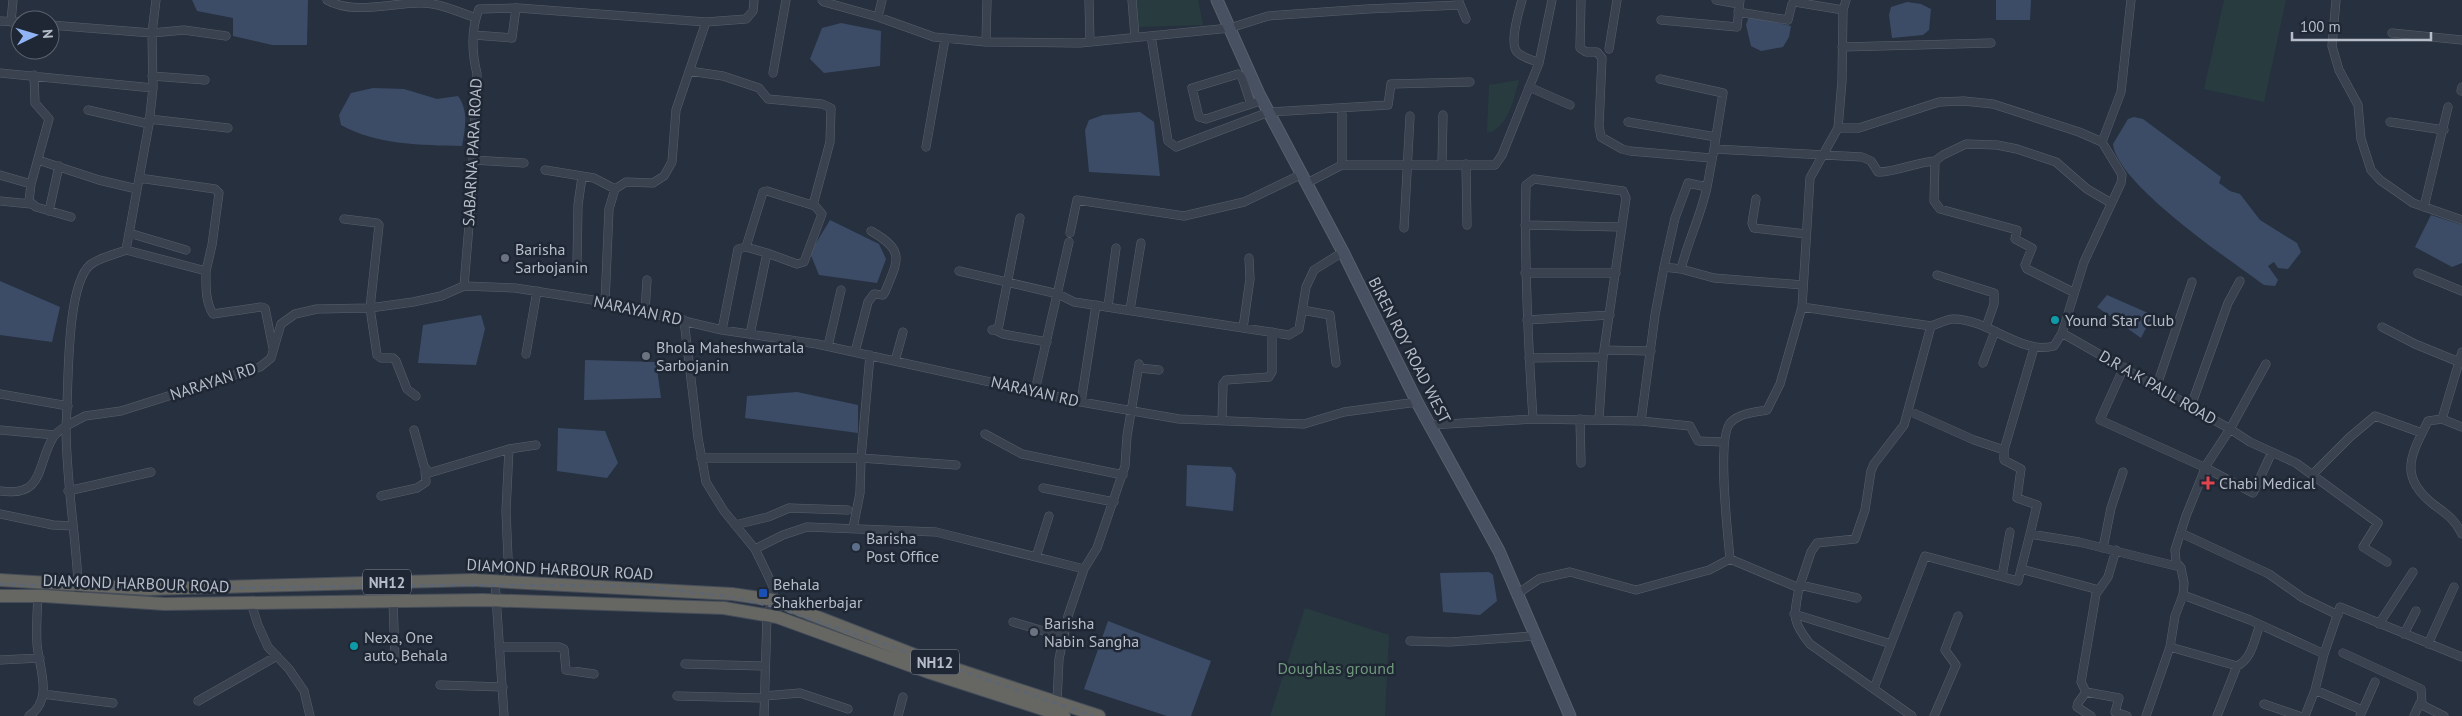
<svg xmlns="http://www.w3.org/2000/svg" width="2462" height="716" font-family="'PT Sans',sans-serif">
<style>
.green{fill:#283c40}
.water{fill:#3c4c67}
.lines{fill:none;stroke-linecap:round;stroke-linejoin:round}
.minor-casing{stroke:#58606c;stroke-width:9}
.secondary-casing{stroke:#58606c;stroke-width:13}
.trunk-casing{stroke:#454d59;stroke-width:14}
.minor{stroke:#3a424f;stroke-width:8}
.secondary{stroke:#485162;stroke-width:11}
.trunk{stroke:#666663;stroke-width:12}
.rail{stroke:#5c6675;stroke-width:2.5;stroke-dasharray:5 5;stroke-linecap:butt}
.worship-dot{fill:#6b7280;stroke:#1f2734;stroke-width:2}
.culture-dot{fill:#0f9aa8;stroke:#1f2734;stroke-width:2}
.health-dot{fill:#e0444e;stroke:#1f2734;stroke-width:2}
.service-dot{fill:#5c6f8a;stroke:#1f2734;stroke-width:2}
.transit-dot{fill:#1a4fb4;stroke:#1f2734;stroke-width:2}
.labels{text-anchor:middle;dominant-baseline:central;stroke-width:5;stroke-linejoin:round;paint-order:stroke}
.shield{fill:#1f2734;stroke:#89909c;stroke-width:1}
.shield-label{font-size:15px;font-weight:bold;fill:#b6bdc9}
.street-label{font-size:16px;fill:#b6bdc9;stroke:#1f2734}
.poi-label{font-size:16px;fill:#b6bdc9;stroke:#1f2734;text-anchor:start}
.park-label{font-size:16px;fill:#6e997a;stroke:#1f2734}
</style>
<rect width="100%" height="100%" fill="#26303f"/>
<path class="green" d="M 1136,0 L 1198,0 L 1203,25 L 1138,27 Z
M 2224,0 L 2286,0 L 2264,102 L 2204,89 Z
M 1519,80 C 1514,98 1509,124 1491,132 L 1487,131 L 1489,85 Z
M 1305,608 L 1389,635 L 1385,716 L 1270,716 Z"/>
<path class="water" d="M 192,0 L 308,0 L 307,45 L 272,45 L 233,36 L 233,18 L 197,11 Z
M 1996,0 L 2031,0 L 2030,20 L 1996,20 Z
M 1907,2 L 1921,4 L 1931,9 L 1929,30 L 1923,35 L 1892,38 L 1889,15 L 1891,7 Z
M 1749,16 L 1791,26 L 1789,37 L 1783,47 L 1761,51 L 1751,46 L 1746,25 Z
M 841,23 L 881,31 L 880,66 L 824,73 L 810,59 L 822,28 Z
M 373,88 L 404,89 L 437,99 L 458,96 C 469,111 465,129 462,146 C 422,145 376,145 341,125 L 339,115 L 351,93 Z
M 1140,112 L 1154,122 L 1160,176 L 1089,172 L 1085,130 L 1089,120 L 1103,115 Z
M 2134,117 L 2143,119 L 2221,177 L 2219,183 L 2230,191 L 2240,194 L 2260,220 L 2297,243 L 2301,252 L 2288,269 L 2278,268 L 2274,262 L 2268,266 L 2278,280 L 2275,286 L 2264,285 C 2230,260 2117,184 2113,144 L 2128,119 Z
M 2431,215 L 2462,225 L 2462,263 L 2452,267 L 2415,247 Z
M 830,220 L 879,244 L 886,259 L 877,283 L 819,275 L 810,253 Z
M 0,281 L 60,307 L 52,342 L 0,335 Z
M 2107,295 L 2148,313 L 2150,320 L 2141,338 L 2097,307 Z
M 481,315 L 485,329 L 476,365 L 418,363 L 423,325 Z
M 585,360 L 656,362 L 661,398 L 584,400 Z
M 797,392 L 858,405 L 858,433 L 745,418 L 747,396 Z
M 558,428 L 605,431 L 618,463 L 607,478 L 557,471 Z
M 1187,465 L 1231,467 L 1236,474 L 1233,511 L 1186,506 Z
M 1489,572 L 1493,575 L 1497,601 L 1480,615 L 1443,612 L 1440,573 Z
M 1108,621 L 1211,661 L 1191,716 L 1167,716 L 1084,689 Z"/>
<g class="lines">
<g class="minor-casing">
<path id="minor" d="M 327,0 C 353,15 391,3 419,3 C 438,2 458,12 476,18
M 822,0 L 824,2 L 878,17 L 934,37 L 986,42 L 1080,43 L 1230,28 L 1268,16 L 1367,9 L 1460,5
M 1089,0 L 1090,42
M 1132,0 L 1135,37
M 1522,0 C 1519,11 1509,43 1517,52 C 1521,57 1533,60 1539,63
M 1581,0 L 1580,48 L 1586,52 L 1597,52 L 1602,58 L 1599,126 L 1601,137 L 1622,149 L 1630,151 L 1711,158
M 1716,0 L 1739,4
M 2336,0 L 2332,46 L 2339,70 L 2358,105 L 2361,139 L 2371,170 L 2380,180 L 2413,203 L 2462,220
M 1459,2 L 1466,19
M 1738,12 L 1788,20 L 1792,4 L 1795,2 L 1843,10
M 878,17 L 882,0
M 1661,20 L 1737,27 L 1740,0
M 0,21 L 20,22
M 11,22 L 13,0
M 50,25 L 152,33 L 184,30 L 226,36
M 2392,33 L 2462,40
M 474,35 L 512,38 L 516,8
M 1151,36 L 1168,141 L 1176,147 L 1269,112 L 1388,105 L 1391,84 L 1470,82
M 986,42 L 987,0
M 1842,47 L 1991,43
M 1609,49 L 1617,0
M 689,71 L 723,76 L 759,88 L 768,99 L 822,104 L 831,108 L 830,142 L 813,205
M 0,73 L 153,88
M 773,73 L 786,0
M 152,76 L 205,80
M 1660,79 L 1723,93 L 1714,149
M 1529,87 L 1570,105
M 2461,91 L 2462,87
M 1251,104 L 1242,77 L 1238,74 L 1192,88 L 1199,117 L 1206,119 L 1263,100
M 88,110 L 149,124
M 149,119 L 228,128
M 1628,122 L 1716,137
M 2390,122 L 2444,130
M 1838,128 L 1859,128 L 1939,102 L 1964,101 L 1993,104 L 2079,132 L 2102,142 L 2122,175 L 2121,183 L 2084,262 L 2062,333 L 2230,429 L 2207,464 L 2186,516 L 2175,550 L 2176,562 L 2181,568 L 2184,583 L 2183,595 L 2250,620 L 2324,654 L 2315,690 L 2305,716
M 2102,142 L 2121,92 L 2131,0
M 926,147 L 945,39
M 38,160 L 99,180 L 137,189
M 473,160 L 524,163
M 1442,164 L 1443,115
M 1466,164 L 1467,225
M 1342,165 L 1342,114
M 545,170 L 594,178 L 615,189
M 0,175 L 31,184 L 29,201 L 36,207 L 71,217
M 139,178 L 215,189 L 219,193 L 212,245 L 206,271
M 1307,183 L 1342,165 L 1495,165 L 1502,155 L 1539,63 L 1552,0
M 31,184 L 49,119 L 35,103 L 34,75
M 1756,199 L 1752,223 L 1754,228 L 1806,234
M 0,201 L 31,204
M 2424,207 L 2448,107
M 49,211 L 59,166
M 344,219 L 377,223 L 379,225 L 370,308 L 377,355 L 381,358 L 393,358 L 396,361 L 407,389 L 416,396
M 1525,225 L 1622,227
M 1404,228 L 1410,116
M 129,233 L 186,250
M 1070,233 L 1077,200 L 1184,216 L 1244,202 L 1302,174
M 746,247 L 767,253
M 126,250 L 206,271 C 206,286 205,301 213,314 L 261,307 L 265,308 L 273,348
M 577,264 L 578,205 L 582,177
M 1664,267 L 1681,269 L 1714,278 L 1803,285
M 1681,269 C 1688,241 1701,215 1707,187
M 959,271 L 1058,294 L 1074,302 L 1289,335 L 1299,329 L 1306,287 L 1314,270 L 1343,252
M 1525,273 L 1616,273
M 2418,273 L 2462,291
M 1937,275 L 1994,293 L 1994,304 L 1986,327
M 464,286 L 471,201 L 477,74 C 472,53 471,29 479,9 L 518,8 L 706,22
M 2073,292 L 2027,269 L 2025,265 L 2032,248 L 2015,239 L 2017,230 L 1940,209 L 1934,201 L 1935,161 L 1943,155 L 1966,144 L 1997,145 L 2017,149 L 2056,162 L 2087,189 L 2111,203
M 605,303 L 609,209 L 615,189 L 626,182 L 653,183 L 664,176 L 672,162 L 676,110 L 706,22 L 746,19 L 753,11 L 754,0
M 1108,306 L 1116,248
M 1802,307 L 1931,326
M 1130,310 L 1141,243
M 1302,310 L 1330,315 L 1336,363
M 645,311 L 647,280
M 684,320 L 698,438 L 706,482 L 724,511 L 755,549
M 1527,320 L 1610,315
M 2382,327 L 2415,344 L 2459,362
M 1243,328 L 1250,279 L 1249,258
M 722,330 L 738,249 L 746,247 L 763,192 L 767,191 L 815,206 L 822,214 L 804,262 L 797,264 L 767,253 L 750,334
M 992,330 L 995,330 L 999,325 L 1020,218
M 995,330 L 1003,334 L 1047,342
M 828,346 L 841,290
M 1604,350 L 1651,351
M 855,352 L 868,302 L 874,294 L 883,295 L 885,292 C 898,260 906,251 871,231
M 2462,352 L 2442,419 L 2428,421 C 2411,455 2398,476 2433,504 C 2446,514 2454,518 2462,534
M 526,354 L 537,291
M 1529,358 L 1603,357 L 1626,198 L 1623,191 L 1534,179 L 1526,185 C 1524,263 1528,341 1533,419
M 895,361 L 903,332
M 1983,363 L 1995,331
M 2266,364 L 2230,429 L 2250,442 L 2296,463 L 2378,523 L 2363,547 L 2387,562
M 2124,367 L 2100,420 L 2206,468 L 2253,493 L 2272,452
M 1139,368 L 1159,370
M 2157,385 L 2192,282
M 1035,391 L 1069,242
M 0,394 L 68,406
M 1081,402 L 1096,305
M 2191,406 L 2228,303 L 2240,281
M 1909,411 L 1974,440 L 2004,450
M 1580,419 L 1581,463
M 1599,419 L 1603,357
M 2442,419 L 2462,427
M 1222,420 L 1223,384 L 1226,380 L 1269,377 L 1272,372 L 1272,332
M 1641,421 L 1690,426 L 1698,441 L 1723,442
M 1429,425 L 1533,419 L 1641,421 L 1655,315 L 1664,267 L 1675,218 L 1688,183 L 1707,187 L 1714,149 L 1862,157 L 1871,161 L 1878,172 C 1893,173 1917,162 1935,161
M 0,430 L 55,435
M 414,430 L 424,466 L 429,473 L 509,449
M 985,434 L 1022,454 L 1123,475
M 701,458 L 861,458 L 956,465
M 2313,474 L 2350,437 L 2375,416 L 2422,433
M 1043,488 L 1114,502
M 0,491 C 46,498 36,463 54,436 C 57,432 62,429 66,426 C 69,392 65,287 90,265 C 98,258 116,254 126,250 L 149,124 L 153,88 L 152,33 L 156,0
M 68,491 L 151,472
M 381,496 L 417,488 L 426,482 L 425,471
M 0,514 L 53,525 L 73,526
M 735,525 L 768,517 L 789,508 L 848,510
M 853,528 L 860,493 L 861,458 L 870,355
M 2181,533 L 2269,574 L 2303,598 L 2338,615
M 2030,534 L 2037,505 L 2017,498 L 2021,469 L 2004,460 L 2004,450 L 2034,348
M 2103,548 L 2111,508 L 2123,472
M 2116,550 L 2108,577 L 2096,594 L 2081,682 L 2086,692 L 2119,698 L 2115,712 L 2127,716
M 1036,557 L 1049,516
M 1730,559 C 1728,535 1716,436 1731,422 C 1740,413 1756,412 1767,410 L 1780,384 L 1802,307 L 1810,178 L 1838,128 L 1842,81 L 1843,10 L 1846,0
M 1730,559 L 1799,588 C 1794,616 1791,620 1810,644 L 1912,716
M 2021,569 L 2099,590
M 2002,576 L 2010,532
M 495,581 L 504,716
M 509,582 L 506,511 L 509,449 L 536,445
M 1800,585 L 1857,598
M 1799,588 L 1811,552 L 1817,543 L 1855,539 L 1865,510 L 1871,471 L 1874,464 L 1904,425 L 1931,326 C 1938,324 1947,319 1953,319 C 1989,319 2020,355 2054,346 L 2062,333
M 1517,594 L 1539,579 L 1570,572 L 1636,590 L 1709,570 L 1730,559
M 79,599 C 77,541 66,484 66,426 L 85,416 L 121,411 L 260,367 L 271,358 L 281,324 L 295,314 L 317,309 L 370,308 L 413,302 L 441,296 L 464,286 L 515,288 L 599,301 L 722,330 L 817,344 L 1081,402 L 1179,419 L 1304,424 L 1344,412 L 1417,402
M 393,601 L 395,658
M 251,603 L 258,625 L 268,647 L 289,669 L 304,691 L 310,716
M 1794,614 L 1891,644 L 1925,556 L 2018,581 L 2030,534 L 2079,542 L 2180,567
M 1013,622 L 1064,637
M 2379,624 L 2413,572
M 2404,634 L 2416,611
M 1410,641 L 1450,642 L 1535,636
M 2428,644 L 2454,587
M 499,647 L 559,647 L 564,649 L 566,670 L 594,674
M 2170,647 L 2237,666
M 2343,653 L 2421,689 L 2422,705 L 2444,716
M 2324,654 L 2340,607 L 2462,657
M 0,660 L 40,658
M 685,664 L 765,666
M 440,685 L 503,687
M 1874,688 L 1891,644
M 2315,690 L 2362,710
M 2086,692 L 2078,703 L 2077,707 L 2091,716
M 43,694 L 113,703
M 677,696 L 764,698
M 764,696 L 800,693 L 848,709
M 198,701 L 277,656
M 1057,702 L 1059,659 L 1068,616 L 1084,569 L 1097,548 L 1125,466 L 1127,436 L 1139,364
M 2264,704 L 2299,716
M 29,716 C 54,699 39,669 37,644 C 36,628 37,612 38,596
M 764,716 L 767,615 L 774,600 L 772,584 L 755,549 L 783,535 L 807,527 L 936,532 L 1084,569
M 898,716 L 903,697
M 1934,716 L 1956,665 L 1945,650 L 1958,616
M 2146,716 L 2170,647 L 2175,616 L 2183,595
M 2217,716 L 2237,666 C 2252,659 2254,640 2260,625
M 2360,716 L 2375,682
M 2414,716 L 2420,703"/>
</g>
<g class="secondary-casing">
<path id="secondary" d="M 1217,0 L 1259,94 L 1343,252 L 1417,402 L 1499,551 L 1570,716"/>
</g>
<g class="trunk-casing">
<path id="trunk" d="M 0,580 L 149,589 L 473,580 L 732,594 L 774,600 L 928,660 L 1099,716
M 0,596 L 44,596 L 165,604 L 483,600 L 724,608 L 777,617 L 928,672 L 1064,716"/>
</g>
<use href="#minor" class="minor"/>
<use href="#secondary" class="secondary"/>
<use href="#trunk" class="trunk"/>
<path class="rail" d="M 0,584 L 155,589 L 458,585 L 640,586 L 730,597 L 775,607 L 1094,716"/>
</g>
<g class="worship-dot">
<circle cx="505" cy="258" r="5"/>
<circle cx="646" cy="356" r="5"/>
<circle cx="1034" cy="632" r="5"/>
</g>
<g class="culture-dot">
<circle cx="2055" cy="320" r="5"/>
<circle cx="354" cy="646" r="5"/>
</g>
<path class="health-dot" d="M2205.5 475.5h5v5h5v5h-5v5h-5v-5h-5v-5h5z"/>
<circle class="service-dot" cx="856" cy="547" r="5"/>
<rect class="transit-dot" x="758" y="588" width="10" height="10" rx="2.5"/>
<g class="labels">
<g class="shield">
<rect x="363" y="569.5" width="48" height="25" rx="4"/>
<rect x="911" y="649.5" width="48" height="25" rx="4"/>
</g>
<g class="shield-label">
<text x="387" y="582">NH12</text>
<text x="935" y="662">NH12</text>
</g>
<g class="street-label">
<text transform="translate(472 152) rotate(-87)">SABARNA PARA ROAD</text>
<text transform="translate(638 310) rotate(12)">NARAYAN RD</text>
<text transform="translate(1410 350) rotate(63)">BIREN ROY ROAD WEST</text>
<text transform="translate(213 381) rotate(-18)">NARAYAN RD</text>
<text transform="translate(2158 387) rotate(30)">D.R A.K PAUL ROAD</text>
<text transform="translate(1035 391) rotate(13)">NARAYAN RD</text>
<text transform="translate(560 569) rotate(3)">DIAMOND HARBOUR ROAD</text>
<text transform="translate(136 583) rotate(2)">DIAMOND HARBOUR ROAD</text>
</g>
<g class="poi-label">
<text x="515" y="249">Barisha<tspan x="515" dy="18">Sarbojanin</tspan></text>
<text x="2065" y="320">Yound Star Club</text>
<text x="656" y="347">Bhola Maheshwartala<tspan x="656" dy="18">Sarbojanin</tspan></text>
<text x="2219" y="483">Chabi Medical</text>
<text x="866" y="538">Barisha<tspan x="866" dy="18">Post Office</tspan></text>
<text x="773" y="584">Behala<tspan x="773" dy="18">Shakherbajar</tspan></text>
<text x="1044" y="623">Barisha<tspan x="1044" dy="18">Nabin Sangha</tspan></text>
<text x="364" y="637">Nexa, One<tspan x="364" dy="18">auto, Behala</tspan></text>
</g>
<g class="park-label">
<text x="1336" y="668">Doughlas ground</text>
</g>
</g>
<g transform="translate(35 35) rotate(85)"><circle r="24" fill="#1f2734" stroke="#5b6370"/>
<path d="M0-4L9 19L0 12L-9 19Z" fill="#90b4f4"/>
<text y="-8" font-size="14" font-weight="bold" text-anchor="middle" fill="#b6bdc9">N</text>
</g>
<path d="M2292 32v8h139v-8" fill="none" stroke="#b6bdc9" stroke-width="2.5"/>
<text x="2300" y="32" font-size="15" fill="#b6bdc9" stroke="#1f2734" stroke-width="4" paint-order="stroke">100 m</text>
</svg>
